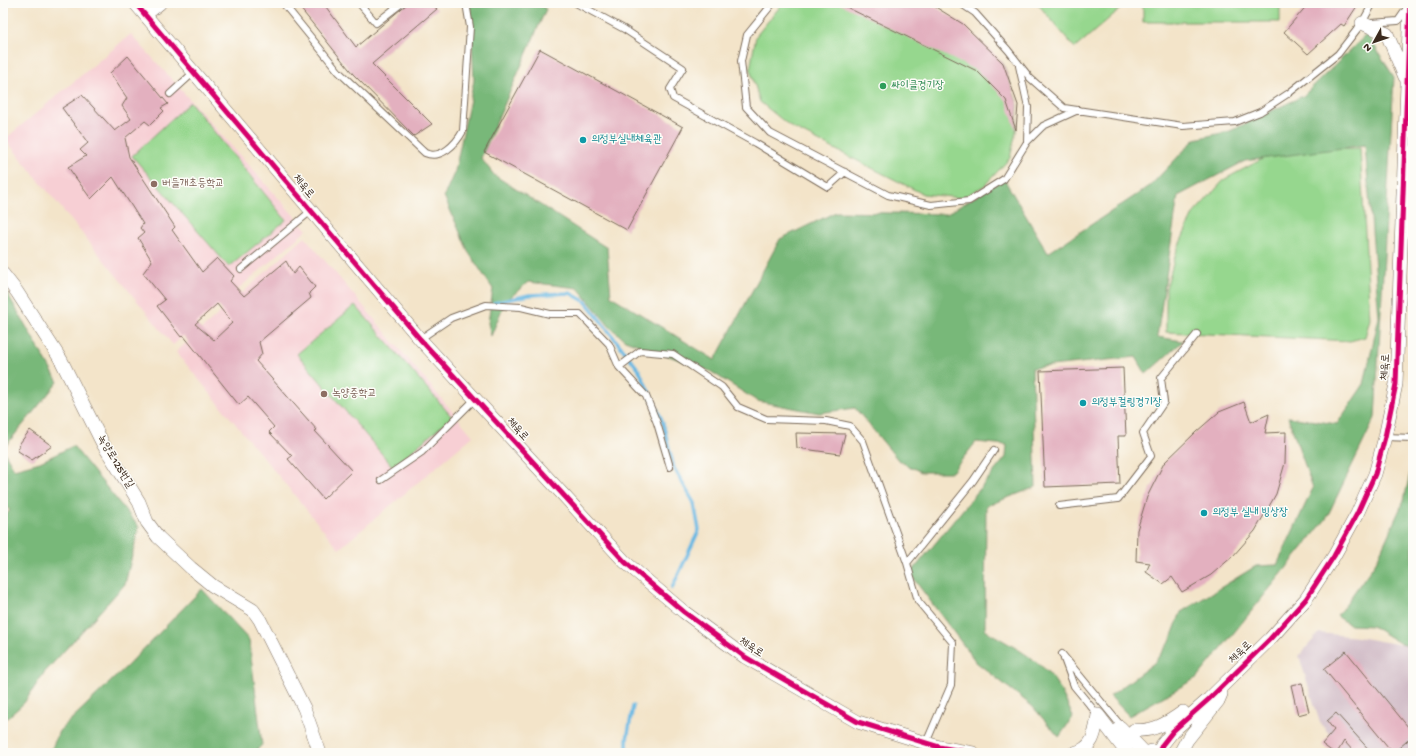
<svg xmlns="http://www.w3.org/2000/svg" width="1416" height="756" font-family="'Gochi Hand','Poor Story',sans-serif">
<style>
.built{fill:#f7cfd4}
.industrial{fill:#d2bdc8}
.green{fill:#96d78e;stroke:#688056}
.forest{fill:#78b879;stroke:#5a714c}
.lines{fill:none;stroke-linecap:round;stroke-linejoin:round}
.stream{stroke:#68b8e3;stroke-width:3.5}
.building{fill:#e3b0bf;fill-rule:evenodd}
.service-casing{stroke:#7b6b5a;stroke-width:8}
.minor-casing{stroke:#7b6b5a;stroke-width:14}
.service{stroke:#fff;stroke-width:6}
.minor{stroke:#fff;stroke-width:13}
.cycleway-casing{stroke:#fdfcf7;stroke-width:8}
.cycleway{stroke:#d6006c;stroke-width:5}
.leisure-dot{fill:#2e9e5b;stroke:#fdfcf7;stroke-width:1.5}
.culture-dot{fill:#0f9aa8;stroke:#fdfcf7;stroke-width:1.5}
.education-dot{fill:#8d6e63;stroke:#fdfcf7;stroke-width:1.5}
.labels{text-anchor:middle;dominant-baseline:central;stroke-width:3;stroke-linejoin:round;paint-order:stroke}
.leisure-label{font-size:11px;fill:#27864d;stroke:#fdfcf7;text-anchor:start}
.culture-label{font-size:11px;fill:#0d838f;stroke:#fdfcf7;text-anchor:start}
.education-label{font-size:11px;fill:#785e54;stroke:#fdfcf7;text-anchor:start}
.street-label{font-size:11px;fill:#3b2a1e;stroke:#fdfcf7}
</style>
<rect width="100%" height="100%" fill="#fdfcf7"/>
<filter id="ink" filterUnits="userSpaceOnUse"><feTurbulence type="fractalNoise" baseFrequency=".025" numOctaves="2"/><feDisplacementMap in="SourceGraphic" scale="8" xChannelSelector="R" yChannelSelector="G"/><feConvolveMatrix kernelMatrix="1 2 1 2 8 2 1 2 1" color-interpolation-filters="sRGB"/></filter>
<filter id="wash" filterUnits="userSpaceOnUse"><feTurbulence type="fractalNoise" baseFrequency=".012" numOctaves="4" result="noise"/><feDisplacementMap in="SourceGraphic" scale="16" xChannelSelector="R" yChannelSelector="G"/><feGaussianBlur stdDeviation="0.9" result="paint"/><feColorMatrix in="noise" values="0 0 0 0 0 0 0 0 0 0 0 0 0 0 0 0 0 1.4 0 .05"/><feComposite in="paint" operator="in"/></filter>
<g filter="url(#wash)">
<rect width="100%" height="100%" fill="#f3e4c9"/>
<path class="built" d="M 131,34 L 307,230 L 173,345 L 5,139 Z
M 305,237 L 473,436 L 339,549 L 176,352 Z"/>
<path class="industrial" d="M 1319,633 L 1358,637 L 1413,647 L 1413,753 L 1346,753 L 1320,723 L 1299,656 Z"/>
<path class="green" d="M 783,3 L 929,3 L 1003,63 L 1018,105 L 1016,132 L 1010,158 L 984,186 L 961,198 L 923,194 L 791,127 L 760,102 L 750,69 L 756,36 Z
M 1037,3 L 1127,3 L 1075,48 Z
M 1143,3 L 1280,3 L 1280,22 L 1143,22 Z
M 190,102 L 286,220 L 229,267 L 132,156 Z
M 1360,148 L 1370,319 L 1365,337 L 1350,341 L 1166,332 L 1166,288 L 1177,250 L 1193,214 L 1225,179 L 1266,157 L 1308,149 Z
M 355,305 L 452,417 L 393,467 L 297,354 Z"/>
<path class="forest" d="M 470,3 L 538,3 L 546,9 L 481,158 L 494,175 L 607,248 L 611,296 L 715,360 L 780,239 L 836,212 L 947,214 L 1004,179 L 1048,253 L 1150,186 L 1195,139 L 1230,131 L 1303,96 L 1367,34 L 1394,77 L 1375,418 L 1326,519 L 1198,677 L 1129,716 L 1110,696 L 1154,663 L 1170,641 L 1181,612 L 1256,566 L 1277,565 L 1313,488 L 1288,417 L 1337,424 L 1364,384 L 1379,317 L 1365,145 L 1245,161 L 1178,196 L 1157,337 L 1183,341 L 1146,374 L 1136,357 L 1032,368 L 1036,487 L 986,506 L 985,630 C 1005,642 1029,654 1047,671 C 1059,684 1066,701 1073,717 L 1059,737 L 1032,706 L 976,662 L 910,574 L 1006,457 L 1007,445 L 976,442 L 952,472 L 921,472 L 899,461 L 855,408 L 819,413 L 757,401 L 710,371 L 625,340 L 610,327 L 578,288 L 528,282 L 505,302 L 491,336 L 488,323 L 493,289 L 469,253 L 444,196 L 455,171 L 474,80 Z
M 3,286 L 58,382 L 3,449 Z
M 73,446 L 139,527 L 125,584 L 44,673 L 24,703 L 3,722 L 3,519 L 10,510 L 3,505 L 3,450 L 14,469 L 40,462 Z
M 1413,460 L 1413,647 L 1401,644 L 1372,626 L 1350,625 L 1337,616 L 1376,562 L 1404,500 Z
M 202,589 L 249,640 L 262,745 L 254,753 L 50,753 L 59,731 L 127,666 Z"/>
<g class="lines">
<path class="stream" d="M 494,303 L 529,295 L 570,293 L 586,302 L 639,370 L 662,420 L 674,468 L 694,503 L 699,530 L 672,588
M 627,753 L 627,739 L 633,706"/>
</g>
<g id="blocks">
<path class="building" d="M 296,3 L 323,3 L 356,47 L 408,3 L 430,3 L 437,9 L 372,64 L 432,124 L 414,136 L 353,74 Z
M 838,3 L 929,3 L 963,24 L 1003,63 L 1018,105 L 1016,130 L 1006,100 L 977,71 Z
M 1309,3 L 1359,3 L 1344,26 L 1341,24 L 1308,54 L 1284,32 Z
M 540,49 L 683,127 L 627,230 L 484,152 Z
M 128,56 L 168,104 L 161,108 L 164,111 L 150,125 L 145,121 L 125,138 L 129,157 L 175,227 L 172,230 L 202,272 L 217,258 L 234,276 L 230,281 L 244,296 L 286,261 L 293,274 L 299,267 L 315,287 L 309,293 L 311,298 L 259,342 L 262,354 L 256,361 L 317,430 L 315,431 L 352,471 L 323,499 L 288,459 L 292,456 L 269,432 L 274,427 L 248,397 L 239,405 L 183,335 L 181,337 L 157,306 L 165,300 L 143,273 L 152,261 L 138,238 L 144,233 L 140,228 L 143,224 L 113,177 L 91,199 L 68,167 L 86,156 L 80,150 L 88,143 L 62,108 L 82,95 L 115,131 L 131,119 L 122,106 L 127,98 L 110,73 ZM 217,304 L 232,323 L 214,340 L 195,324 Z
M 1123,368 L 1126,436 L 1118,436 L 1120,484 L 1045,487 L 1040,371 Z
M 1244,402 L 1251,422 L 1269,414 L 1265,433 L 1286,432 L 1285,463 L 1276,494 L 1255,531 L 1233,556 L 1211,575 L 1182,592 L 1172,577 L 1163,584 L 1146,572 L 1150,563 L 1136,561 L 1137,530 L 1147,497 L 1164,463 L 1196,432 L 1219,412 Z
M 30,430 L 52,446 L 32,460 L 18,451 L 20,443 Z
M 796,433 L 845,434 L 840,454 L 797,448 Z
M 1346,651 L 1413,733 L 1413,736 L 1393,753 L 1324,669 Z
M 1302,683 L 1309,712 L 1298,715 L 1291,685 Z
M 1336,713 L 1372,753 L 1355,753 L 1344,741 L 1337,753 L 1334,753 L 1322,744 L 1334,730 L 1327,721 Z"/>
</g>
</g>
<g filter="url(#ink)">
<use href="#blocks" fill-opacity="0" stroke="#7b6b5a" stroke-width="1"/>
<g class="lines">
<g class="service-casing">
<path id="service" d="M 283,3 L 339,72 L 425,153 C 441,160 456,144 463,131 L 470,27 L 466,3
M 359,3 L 376,23 L 402,3
M 576,3 L 624,29 L 683,68 L 670,89 L 673,98 L 755,143 L 828,187 L 845,172
M 773,3 L 747,35 L 741,61 L 746,107 L 770,133 L 888,195 L 931,205 L 969,201 L 1004,179 L 1027,142 L 1043,126 L 1078,110
M 960,3 L 975,13 L 1008,50 L 1030,78 L 1064,108 L 1183,126 L 1235,122 L 1260,112 L 1289,93 L 1338,54 L 1362,23 L 1373,3
M 1371,23 L 1398,21 L 1407,8
M 1019,66 L 1028,107 L 1027,142
M 170,94 L 193,73
M 241,269 L 311,211
M 420,339 L 451,318 L 486,305 L 521,307 L 550,314 L 580,314 L 609,344 L 619,367 L 646,396 L 657,423 L 670,467
M 619,367 L 640,351 L 673,354 L 722,387 L 738,407 L 766,419 L 826,421 L 850,426 L 863,441 L 907,563
M 1385,437 L 1413,438
M 381,480 L 422,452 L 475,399
M 1059,506 L 1118,499 L 1151,456 L 1143,433 L 1164,402 L 1161,378 L 1197,334
M 1062,654 L 1122,727
M 1064,659 L 1074,686 L 1098,715
M 926,743 L 951,685 L 953,643 L 918,601 L 907,563 L 973,481 L 994,450"/>
</g>
<g class="minor-casing">
<path id="minor" d="M 135,3 L 420,339 L 625,562 L 684,612 L 745,657 L 858,722 L 939,747 L 973,753
M 145,15 L 160,3
M 1362,23 L 1387,34 L 1405,77
M 3,274 L 17,292 L 61,360 L 103,444 L 139,502 L 147,522 L 158,537 L 191,568 L 213,586 L 253,610 L 260,620 L 304,708 L 320,753
M 1098,715 L 1127,753
M 1120,727 L 1145,753 L 1152,751 L 1163,753
M 1134,730 C 1153,732 1168,723 1183,712
M 1159,752 L 1162,745 L 1173,731 L 1209,699 L 1270,639 L 1306,599 L 1334,556 L 1357,514 L 1375,474 L 1385,437 L 1396,384 L 1410,3
M 1074,753 C 1094,748 1095,733 1098,715
M 1180,753 L 1187,740 L 1218,701 L 1221,694"/>
</g>
<use href="#service" class="service"/>
<use href="#minor" class="minor"/>
<g class="cycleway-casing">
<path id="cycleway" d="M 135,3 L 420,339 L 625,562 L 684,612 L 745,657 L 858,722 L 939,747 L 973,753
M 1159,752 L 1162,745 L 1173,731 L 1209,699 L 1270,639 L 1306,599 L 1334,556 L 1357,514 L 1375,474 L 1385,437 L 1396,384 L 1410,3"/>
</g>
<use href="#cycleway" class="cycleway"/>
</g>
</g>
<circle class="leisure-dot" cx="883" cy="86" r="4"/>
<g class="culture-dot">
<circle cx="583" cy="140" r="4"/>
<circle cx="1083" cy="403" r="4"/>
<circle cx="1204" cy="513" r="4"/>
</g>
<g class="education-dot">
<circle cx="154" cy="184" r="4"/>
<circle cx="324" cy="394" r="4"/>
</g>
<g class="labels">
<g class="leisure-label">
<text x="891" y="86">싸이클경기장</text>
</g>
<g class="culture-label">
<text x="591" y="140">의정부실내체육관</text>
<text x="1091" y="403">의정부컬링경기장</text>
<text x="1212" y="513">의정부 실내 빙상장</text>
</g>
<g class="education-label">
<text x="162" y="184">버들개초등학교</text>
<text x="332" y="394">녹양중학교</text>
</g>
<g class="street-label">
<text transform="translate(303 187) rotate(50)">체육로</text>
<text transform="translate(1386 367) rotate(-87)">체육로</text>
<text transform="translate(517 430) rotate(48)">체육로</text>
<text transform="translate(115 462) rotate(59)">녹양로125번길</text>
<text transform="translate(751 648) rotate(33)">체육로</text>
<text transform="translate(1241 653) rotate(-44)">체육로</text>
</g>
</g>
<rect width="1416" height="756" fill="none" stroke="#fdfcf7" stroke-width="16"/>
<g transform="translate(1374 42) rotate(230)" stroke="#fdfcf7" stroke-width="3" paint-order="stroke">
<path d="M0-3L7 15L0 10L-7 15Z" fill="#3b2a1e"/>
<text y="-6" font-size="11" font-weight="bold" text-anchor="middle" fill="#3b2a1e">N</text>
</g>
</svg>
